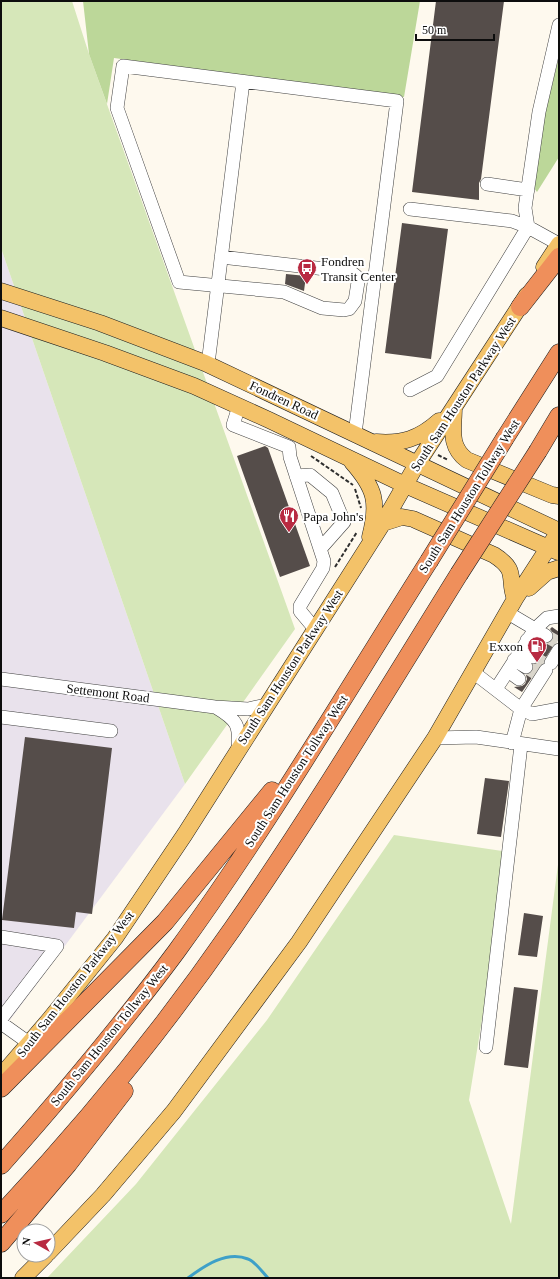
<svg xmlns="http://www.w3.org/2000/svg" width="560" height="1279" font-family="'Times New Roman',serif">
<style>
.industrial{fill:#e9e2ec}
.green{fill:#d6e7b9}
.forest{fill:#bcd799}
.lines{fill:none;stroke-linecap:round;stroke-linejoin:round}
.stream{stroke:#3ea0c8;stroke-width:3}
.building{fill:#554d4a}
.minor-tunnel{stroke:#dad6cc;stroke-width:13;stroke-dasharray:13 6;stroke-linecap:butt}
.minor-casing{stroke:#404040;stroke-width:14}
.major-casing{stroke:#1e1e1e;stroke-width:17}
.highway-casing{stroke:#1e1e1e;stroke-width:19}
.path{stroke:#2f2f2f;stroke-width:2;stroke-dasharray:4 2;stroke-linecap:butt}
.minor{stroke:#fff;stroke-width:13}
.major{stroke:#f3c269;stroke-width:16}
.highway{stroke:#ef8f5b;stroke-width:18}
.highway-bridge-casing{stroke:#1e1e1e;stroke-width:19;stroke-linecap:butt}
.highway-bridge{stroke:#ef8f5b;stroke-width:18}
.labels{text-anchor:middle;dominant-baseline:central;stroke-width:4;stroke-linejoin:round;paint-order:stroke}
.poi-label{font-size:13px;fill:#0d0d0d;stroke:#fff;text-anchor:start}
.street-label{font-size:13px;fill:#0d0d0d;stroke:#fff}
</style>
<rect width="100%" height="100%" fill="#fef9ee"/>
<path class="industrial" d="M 1,248 L 185,784 L 1,1032 Z"/>
<path class="green" d="M 1,1 L 72,1 L 89,54 L 295,629 L 185,784 L 1,248 Z
M 394,835 L 509,852 L 469,1100 L 511,1224 L 559,857 L 559,1278 L 47,1278 L 136,1184 L 267,1020 Z"/>
<path class="forest" d="M 83,1 L 420,1 L 404,97 L 114,58 L 107,104 L 89,54 Z
M 559,57 L 559,157 L 537,192 L 528,180 Z"/>
<g class="lines">
<path class="stream" d="M 188,1278 C 204,1266 227,1250 248,1259 C 255,1261 263,1273 268,1278"/>
</g>
<path class="building" d="M 436,1 L 504,1 L 481,179 L 479,183 L 479,200 L 412,192 Z
M 402,223 L 448,229 L 431,359 L 385,353 Z
M 286,274 L 306,276 L 304,291 L 285,284 Z
M 265,446 L 268,448 L 310,566 L 280,577 L 237,456 Z
M 552,627 L 559,632 L 559,638 L 522,692 L 514,687 L 522,686 L 525,684 L 527,679 L 526,675 L 530,674 L 533,671 L 533,665 L 540,661 L 540,655 L 546,651 L 546,644 L 553,640 L 553,633 L 550,629 Z
M 25,737 L 112,748 L 92,914 L 76,912 L 74,928 L 2,920 Z
M 485,778 L 509,781 L 501,837 L 477,834 Z
M 524,913 L 543,916 L 537,957 L 518,955 Z
M 514,987 L 538,990 L 528,1068 L 504,1065 Z"/>
<g class="lines">
<path class="minor-tunnel" d="M 546,636 L 557,642
M 533,657 L 549,666
M 526,667 L 537,674"/>
<g class="minor-casing">
<path id="minor" d="M 487,184 L 528,190
M 410,209 L 512,221 L 528,227 L 525,208 L 539,112 L 559,25
M 221,257 L 351,272 L 356,276 L 358,282 L 355,301 L 349,309 L 344,310 L 322,308 L 284,292 L 179,282 L 117,108 L 123,66 L 397,101 L 355,434
M 205,363 L 209,356 L 243,82
M 410,390 L 437,376 L 528,227 L 559,244
M 239,406 L 233,425 L 289,447 L 290,457 L 324,561 L 323,568 L 300,606 L 300,611 L 315,629
M 296,476 L 310,475 L 332,493 L 344,522 L 321,548
M 508,613 L 535,629 L 547,618 L 559,616
M 527,640 L 539,647
M 521,650 L 533,657
M 514,660 L 526,667
M 551,663 L 559,650
M 508,671 L 519,679
M 473,672 L 521,709 L 532,714 L 559,709
M 1,679 L 215,707 L 248,709 L 266,705
M 496,689 L 535,629 L 546,636
M 217,708 C 237,720 240,725 238,749
M 1,717 L 111,731
M 435,738 L 476,737 L 559,749
M 512,743 L 521,709 L 546,670
M 1,937 L 57,946 L 1,1019
M 1,1023 L 29,1043
M 486,1047 L 521,745"/>
</g>
<g class="major-casing">
<path id="major" d="M 544,267 L 559,244
M 1,291 L 100,323 L 205,363 L 559,531
M 1,318 L 105,353 L 194,386 L 269,420 L 405,485 L 558,552
M 454,407 C 454,428 448,446 467,460 L 552,495 L 559,496
M 376,442 C 402,444 419,439 439,421
M 352,462 C 375,488 379,502 370,537
M 383,523 L 402,517 L 413,519 L 494,555 C 519,571 507,578 515,599
M 529,588 L 547,572 L 559,568
M 1,1076 L 49,1020 L 115,938 L 185,834 L 383,523 L 417,464 L 527,295
M 48,1253 L 103,1195 L 174,1111 L 299,942 L 435,738 L 515,599 L 559,531
M 23,1278 L 46,1255"/>
</g>
<g class="highway-casing">
<path id="highway" d="M 520,307 L 559,257
M 505,438 L 559,353
M 538,451 L 559,416
M 1,1088 L 165,922 L 272,791
M 1,1165 C 62,1096 121,1026 176,952 C 267,827 346,692 429,561
M 1,1214 C 85,1125 163,1029 233,928 C 313,813 385,693 459,574
M 1,1243 L 68,1164 L 124,1091"/>
</g>
<path class="path" d="M 438,455 L 448,460
M 311,456 L 353,485
M 355,489 L 361,508
M 335,567 L 357,532"/>
<use href="#minor" class="minor"/>
<use href="#major" class="major"/>
<use href="#highway" class="highway"/>
<g class="highway-bridge-casing">
<path id="highway-bridge" d="M 429,561 L 505,438
M 459,574 L 538,451"/>
</g>
<use href="#highway-bridge" class="highway-bridge"/>
</g>
<defs>
<g id="bus-pin" transform="scale(1)"><path d="M0 17L-7.5 6A9.5 9.5 0 1 1 7.5 6Z" fill="#b82a41" stroke="#fff"/><path d="M-5-6H5V4H4V6H2V4H-2V6H-4V4H-5ZM-3.5-4V0h7V-4ZM-3.5 1.2v1.5H-2V1.2ZM2 1.2v1.5H3.5V1.2Z" fill="#fff"/></g>
<g id="restaurant-pin" transform="scale(1)"><path d="M0 17L-7.5 6A9.5 9.5 0 1 1 7.5 6Z" fill="#b82a41" stroke="#fff"/><path d="M-5-6h1v4h1v-4h1v4h1v-4h1v5L-1.5 .5V6h-2V.5L-5-1ZM5-6V6H3V1.5H1.5Q1.5-4 5-6Z" fill="#fff"/></g>
<g id="fuel-pin" transform="scale(1)"><path d="M0 17L-7.5 6A9.5 9.5 0 1 1 7.5 6Z" fill="#b82a41" stroke="#fff"/><path d="M-5.5-6h7V0h2V4h1.3V-2.5L3-4.5l.8-.8L6-3V5H2.5V1h-1V6h-7ZM-4.2-4.7v3.2H.2V-4.7Z" fill="#fff"/></g>
</defs>
<g fill-rule="evenodd">
<use href="#bus-pin" x="307" y="268"/>
<use href="#restaurant-pin" x="289" y="516"/>
<use href="#fuel-pin" x="537" y="646"/>
</g>
<g class="labels">
<g class="poi-label">
<text x="321" y="261">Fondren<tspan x="321" dy="15">Transit Center</tspan></text>
<text x="303" y="516">Papa John's</text>
<text x="523" y="646" text-anchor="end">Exxon</text>
</g>
<g class="street-label">
<text transform="translate(463 394) rotate(-57)">South Sam Houston Parkway West</text>
<text transform="translate(284 400) rotate(25)">Fondren Road</text>
<text transform="translate(469 496) rotate(-58)">South Sam Houston Tollway West</text>
<text transform="translate(290 667) rotate(-57)">South Sam Houston Parkway West</text>
<text transform="translate(108 693) rotate(7)">Settemont Road</text>
<text transform="translate(296 771) rotate(-57)">South Sam Houston Tollway West</text>
<text transform="translate(75 984) rotate(-52)">South Sam Houston Parkway West</text>
<text transform="translate(109 1035) rotate(-51)">South Sam Houston Tollway West</text>
</g>
</g>
<rect width="560" height="1279" fill="none" stroke="#0d0d0d" stroke-width="4"/>
<g transform="translate(36 1243) rotate(278)"><circle r="19" fill="#ffffff" stroke="#9e9e9e"/>
<path d="M0-3L7 15L0 10L-7 15Z" fill="#b82a41"/>
<text y="-6" font-size="11" font-weight="bold" text-anchor="middle" fill="#0d0d0d">N</text>
</g>
<path d="M416 34v6h78v-6" fill="none" stroke="#0d0d0d" stroke-width="2"/>
<text x="422" y="34" font-size="12" fill="#0d0d0d" stroke="#ffffff" stroke-width="3" paint-order="stroke">50 m</text>
</svg>
